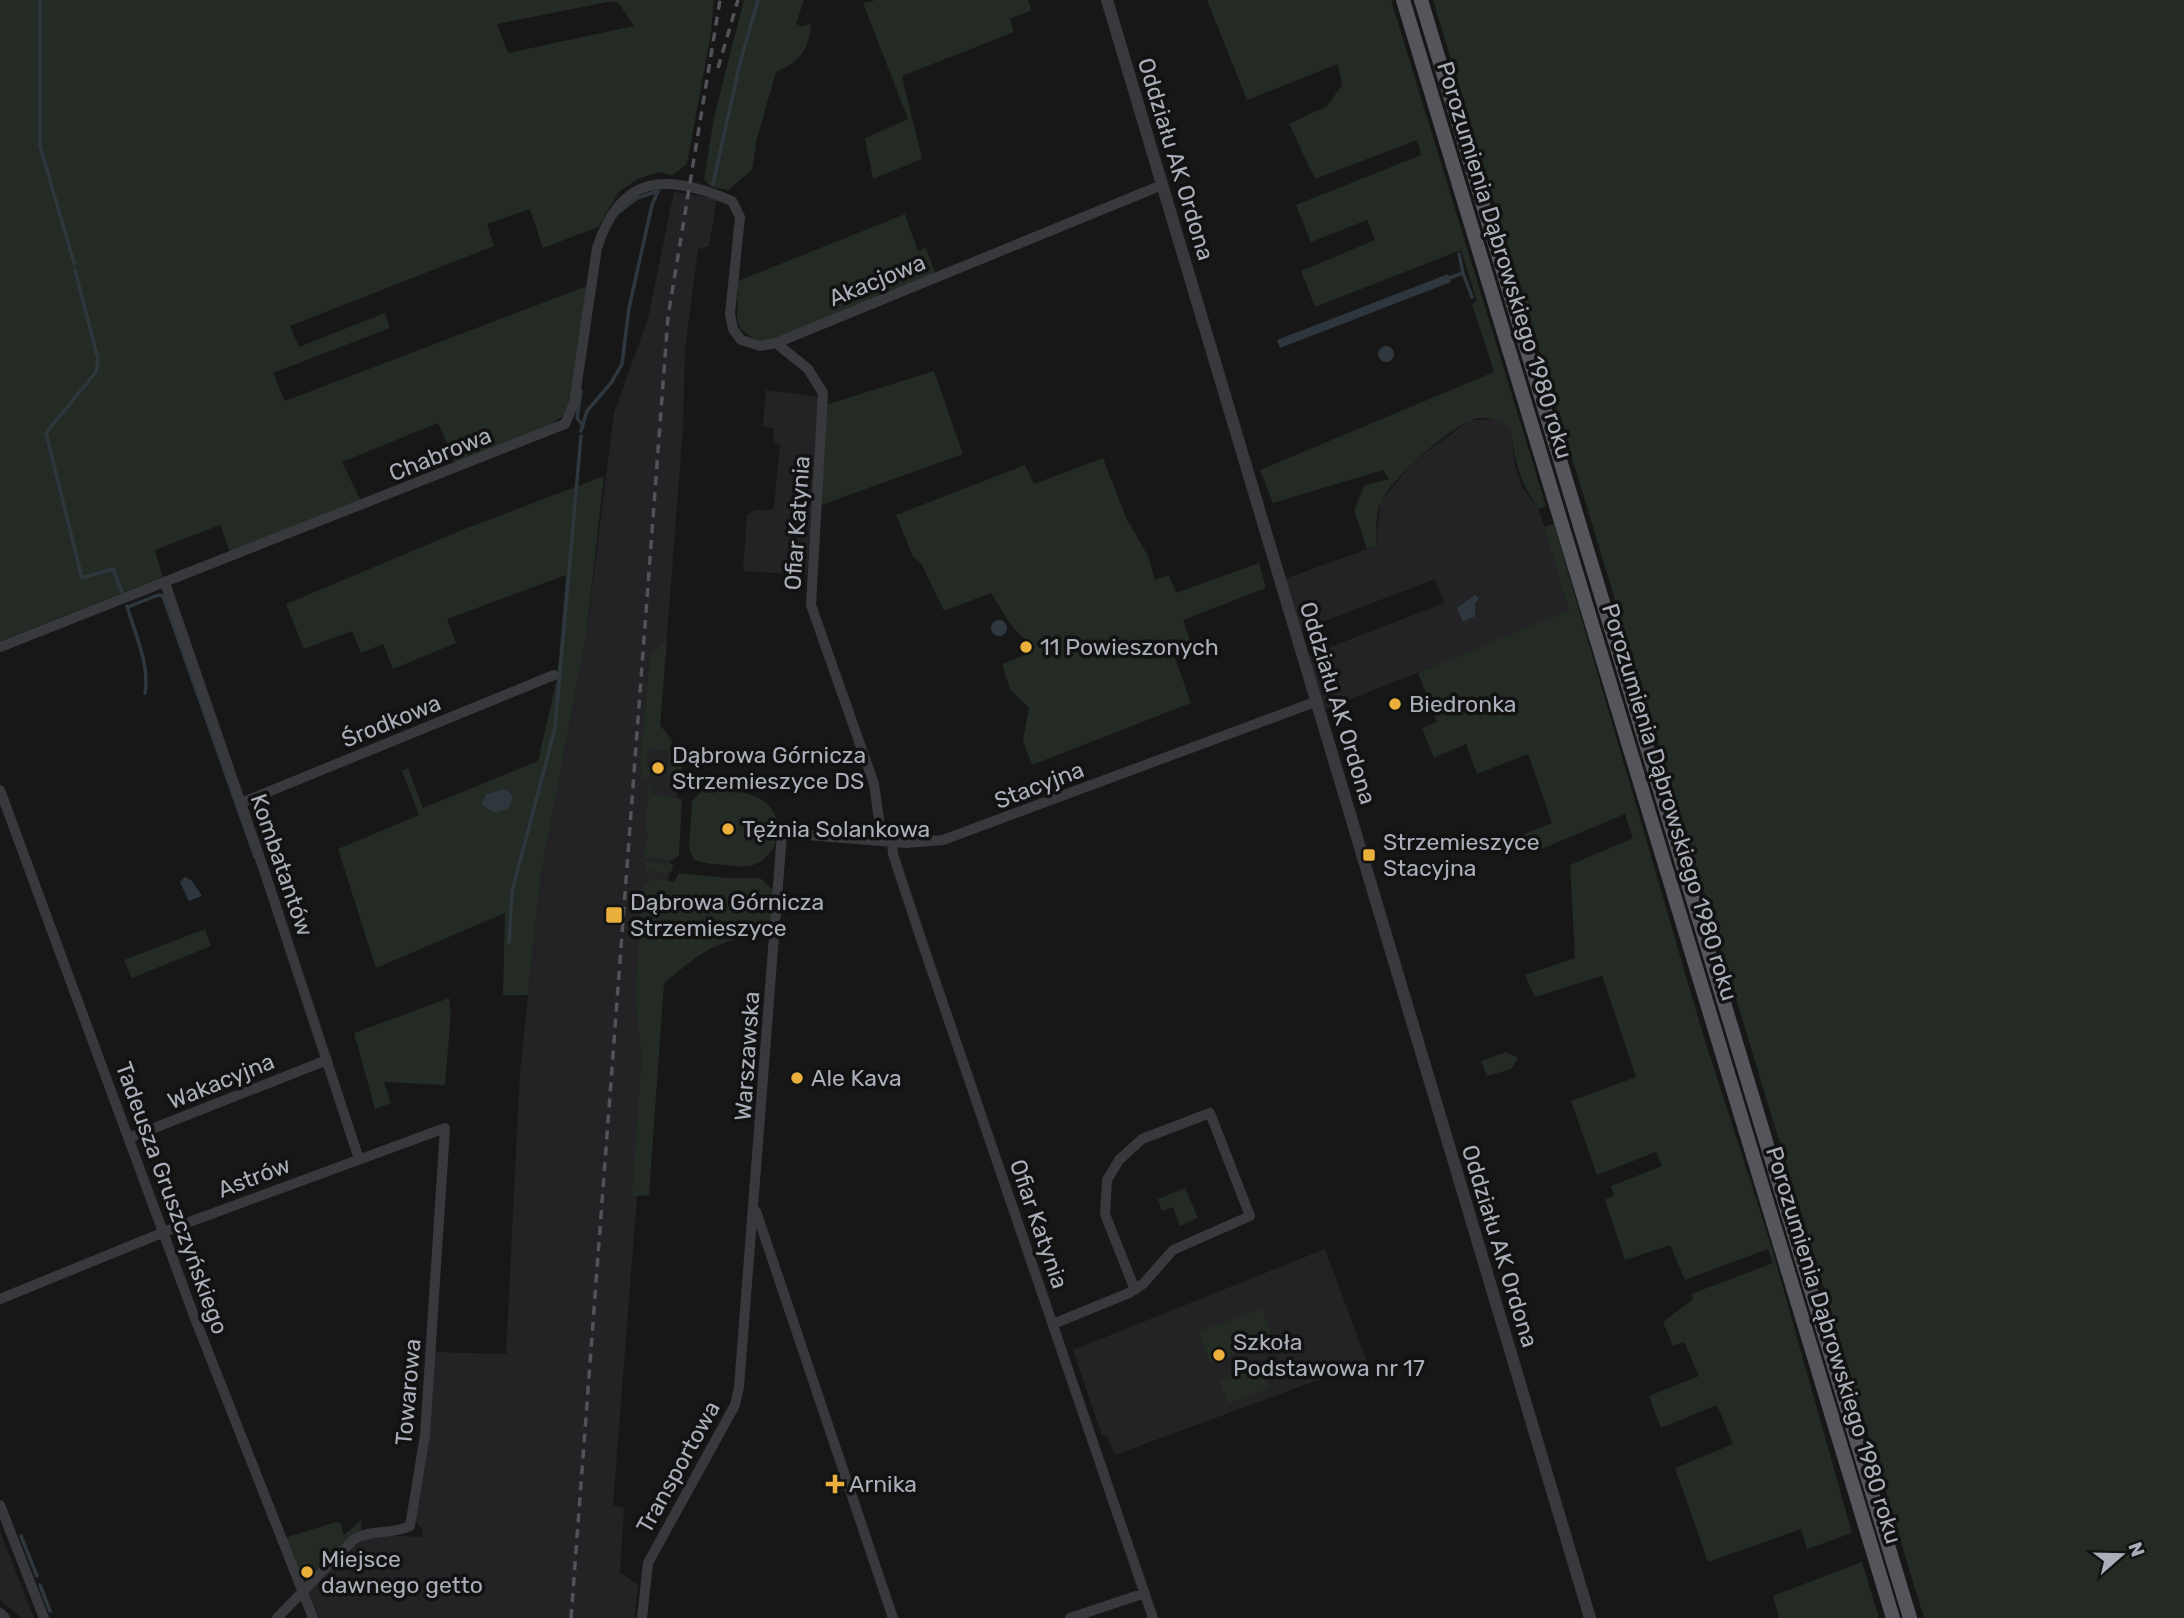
<svg xmlns="http://www.w3.org/2000/svg" width="2184" height="1618" font-family="Rubik,sans-serif">
<style>
.built{fill:#232325}
.green{fill:#232b24;fill-rule:evenodd}
.water{fill:#2f373e}
.lines{fill:none;stroke-linecap:round;stroke-linejoin:round}
.stream{stroke:#2f373e;stroke-width:3.5}
.minor{stroke:#38393d;stroke-width:10}
.tertiary{stroke:#38393d;stroke-width:12}
.primary{stroke:#54565c;stroke-width:14}
.rail{stroke:#515358;stroke-width:3.5;stroke-dasharray:9 7;stroke-linecap:butt}
.poi-dot{fill:#ebb03c;stroke:#121213;stroke-width:2.5}
.labels{text-anchor:middle;dominant-baseline:central;stroke-width:7;stroke-linejoin:round;paint-order:stroke}
.street-label{font-size:23px;fill:#a9aeb8;stroke:#121213}
.poi-label{font-size:23px;fill:#a9aeb8;stroke:#121213;text-anchor:start}
</style>
<rect width="100%" height="100%" fill="#171718"/>
<path class="built" d="M 674,192 L 717,199 L 709,246 L 698,249 L 685,349 L 683,428 L 660,725 L 671,738 L 679,773 L 637,1197 L 613,1505 L 624,1508 L 620,1572 L 638,1585 L 635,1618 L 319,1618 L 308,1592 L 356,1542 L 375,1535 L 422,1537 L 423,1530 L 415,1521 L 435,1352 L 506,1354 L 520,1071 L 541,875 L 586,636 L 614,413 L 648,318 Z
M 766,390 L 819,397 L 807,575 L 743,571 L 747,515 L 755,510 L 770,510 L 774,507 L 780,444 L 773,443 L 774,428 L 763,427 Z
M 1499,419 L 1510,427 L 1515,466 L 1523,489 L 1539,509 L 1569,610 L 1524,631 L 1323,710 L 1307,656 L 1444,603 L 1435,579 L 1299,631 L 1284,579 L 1376,546 L 1380,503 L 1413,462 L 1470,420 Z
M 1325,1249 L 1367,1362 L 1115,1455 L 1107,1437 L 1102,1435 L 1073,1350 Z
M 0,1531 L 34,1618 L 22,1618 L 0,1600 Z"/>
<path class="green" d="M 0,0 L 714,0 L 711,33 L 687,164 L 673,175 L 658,172 L 636,180 L 619,192 L 598,227 L 543,248 L 530,209 L 487,224 L 494,246 L 290,326 L 299,347 L 385,313 L 390,328 L 273,373 L 285,401 L 587,286 L 569,402 L 564,415 L 552,424 L 456,464 L 438,423 L 342,462 L 361,501 L 230,551 L 220,525 L 155,550 L 163,577 L 0,641 ZM 608,2 L 618,2 L 634,26 L 508,53 L 497,24 Z
M 744,0 L 804,0 L 796,23 L 802,27 L 811,23 C 810,48 800,62 776,72 L 757,138 L 752,170 L 728,190 L 711,187 L 704,179 L 714,117 Z
M 876,0 L 1028,0 L 1031,10 L 1010,19 L 1014,32 L 902,76 L 922,159 L 873,179 L 865,138 L 908,119 L 863,3 Z
M 1207,0 L 1391,0 L 1546,506 L 1539,509 C 1519,483 1515,459 1510,427 C 1499,419 1483,414 1469,421 C 1444,433 1393,477 1381,502 C 1375,513 1377,533 1376,546 L 1367,549 L 1354,510 L 1365,485 L 1389,479 L 1383,470 L 1273,503 L 1260,470 L 1494,372 L 1472,304 L 1477,301 L 1461,250 L 1315,307 L 1301,271 L 1375,240 L 1367,220 L 1311,242 L 1296,205 L 1421,155 L 1417,140 L 1315,179 L 1289,124 L 1327,106 L 1342,85 L 1338,64 L 1247,100 Z
M 1433,0 L 2184,0 L 2184,1618 L 1924,1618 Z
M 905,214 L 918,251 L 926,248 L 936,274 L 777,339 L 759,342 L 741,330 L 737,319 L 738,281 Z
M 934,371 L 963,454 L 813,508 L 819,407 Z
M 1103,458 L 1126,518 L 1148,556 L 1155,580 L 1169,575 L 1176,593 L 1259,563 L 1266,588 L 1183,620 L 1192,645 L 1173,652 L 1191,703 L 1032,765 L 1023,740 L 1029,708 L 1010,689 L 1002,664 L 1030,653 L 1028,643 L 1011,625 L 991,593 L 944,611 L 921,563 L 913,557 L 896,515 L 1025,465 L 1034,484 Z
M 604,476 L 586,636 L 541,875 L 528,995 L 503,995 L 505,913 L 376,968 L 338,849 L 419,815 L 402,771 L 408,768 L 423,808 L 538,761 L 557,678 L 566,575 L 447,619 L 456,643 L 393,669 L 383,644 L 361,653 L 352,631 L 304,649 L 286,604 L 467,528 Z
M 1554,524 L 1702,1031 L 1771,1245 L 1852,1533 L 1807,1549 L 1801,1529 L 1708,1562 L 1675,1468 L 1733,1444 L 1717,1405 L 1661,1428 L 1649,1396 L 1699,1376 L 1684,1342 L 1673,1346 L 1663,1322 L 1693,1299 L 1691,1294 L 1773,1263 L 1768,1249 L 1685,1280 L 1670,1245 L 1625,1260 L 1605,1200 L 1614,1195 L 1611,1186 L 1662,1166 L 1656,1152 L 1597,1175 L 1571,1101 L 1636,1077 L 1602,976 L 1535,997 L 1525,975 L 1575,958 L 1570,865 L 1633,838 L 1625,814 L 1532,853 L 1524,834 L 1552,823 L 1528,754 L 1477,774 L 1466,744 L 1434,758 L 1422,728 L 1437,722 L 1418,673 L 1569,610 L 1544,527 Z
M 667,640 L 660,725 C 672,740 686,766 683,786 L 678,788 L 679,780 L 667,779 L 669,750 L 648,749 L 647,767 L 650,768 L 649,786 L 652,786 L 652,794 L 682,799 L 679,855 L 673,860 L 646,858 L 643,855 L 648,833 L 645,833 L 649,779 L 643,778 L 640,765 L 650,655 Z
M 703,790 C 721,789 747,790 762,800 C 787,816 781,855 753,865 C 745,868 735,866 726,865 C 715,864 705,864 694,860 L 689,848 L 692,801 Z
M 643,861 L 673,864 L 672,870 L 668,874 L 647,870 Z
M 679,873 L 727,878 L 760,878 L 774,891 L 768,935 C 717,938 702,952 664,983 L 649,1195 L 632,1197 L 642,1052 C 630,999 640,939 644,886 L 652,878 L 674,882 Z
M 205,929 L 211,946 L 132,978 L 124,960 Z
M 449,998 L 451,1012 L 445,1085 L 384,1082 L 391,1103 L 375,1109 L 354,1033 Z
M 1506,1052 L 1518,1058 L 1511,1069 L 1487,1076 L 1481,1061 Z
M 1185,1188 L 1198,1218 L 1180,1226 L 1173,1207 L 1162,1211 L 1158,1199 Z
M 1262,1308 L 1274,1339 L 1210,1364 L 1198,1332 Z
M 1261,1364 L 1270,1388 L 1228,1404 L 1219,1380 Z
M 361,1520 L 362,1530 L 351,1537 L 316,1572 L 309,1576 L 301,1574 L 284,1538 L 336,1522 L 340,1523 L 344,1535 Z
M 1862,1562 L 1879,1618 L 1779,1618 L 1773,1596 Z"/>
<path class="water" d="M 1448,274 L 1451,282 L 1280,348 L 1277,340 Z
M1378 354a8 8 0 1 1 16 0a8 8 0 1 1-16 0Z
M 1475,595 L 1479,599 L 1475,604 L 1475,616 L 1463,622 L 1457,608 Z
M991 628a8 8 0 1 1 16 0a8 8 0 1 1-16 0Z
M 506,789 L 513,797 L 509,808 L 496,813 L 481,805 L 486,794 Z
M 185,877 L 192,881 L 202,896 L 189,901 L 180,882 Z"/>
<g class="lines">
<path class="stream" d="M 40,0 L 40,146 L 74,263
M 713,184 L 740,63 L 758,0
M 620,211 L 637,198 L 658,191
M 75,270 L 98,359 L 96,372 L 46,433 L 82,578 L 113,569 L 122,592
M 1463,273 L 1472,297
M 1449,278 L 1463,273 L 1459,254
M 581,391 L 577,418 L 582,424
M 581,431 L 587,411 L 611,383 L 622,364 L 629,308 L 652,205 L 658,191
M 127,606 C 135,634 150,665 145,693
M 128,607 L 158,595 L 163,596 L 255,857
M 509,942 L 512,892 L 555,728 L 581,436
M 21,1536 L 37,1576
M 40,1585 L 50,1611"/>
<path class="minor" d="M 776,343 L 808,369 L 823,393 L 811,605 L 874,784 L 882,841
M 165,583 L 264,870 L 359,1159
M 0,647 L 565,424 L 574,403 L 597,248 C 621,173 667,173 732,201 L 740,217 L 730,314 L 733,329 L 741,340 L 760,346 L 776,343 L 1162,185
M 0,790 L 194,1316 L 313,1618
M 241,803 L 554,675
M 892,842 L 893,854 L 922,942 L 1153,1618
M 129,1138 L 327,1060
M 756,1211 L 893,1618
M 0,1299 L 184,1224 L 445,1128 L 425,1435 L 410,1526 C 392,1535 371,1529 354,1539 L 277,1618
M 1053,1324 L 1129,1293 L 1143,1284 L 1173,1250 L 1250,1216 L 1210,1113 L 1142,1139 L 1119,1160 L 1107,1180 L 1105,1214 L 1135,1290
M 0,1505 L 44,1618
M 642,1618 L 648,1563 L 735,1405 L 739,1387 L 782,833 L 906,843 L 943,840 L 1315,702
M 1070,1618 L 1145,1593"/>
<path class="tertiary" d="M 1107,0 L 1590,1618
M 0,1614 L 4,1618"/>
<path class="primary" d="M 1403,0 L 1893,1618
M 1421,0 L 1910,1618"/>
<path class="rail" d="M 718,68 L 738,0
M 571,1618 L 668,317 L 720,0"/>
</g>
<g class="poi-dot">
<circle cx="1026" cy="647" r="7"/>
<circle cx="1395" cy="704" r="7"/>
<circle cx="658" cy="768" r="7"/>
<circle cx="728" cy="829" r="7"/>
<rect x="1362" y="848" width="14" height="14" rx="3.5"/>
<rect x="605" y="906" width="18" height="18" rx="3.5"/>
<circle cx="797" cy="1078" r="7"/>
<circle cx="1219" cy="1355" r="7"/>
<path d="M831.5 1473.5h7v7h7v7h-7v7h-7v-7h-7v-7h7z"/>
<circle cx="307" cy="1572" r="7"/>
</g>
<g class="labels">
<g class="street-label">
<text transform="translate(1176 159) rotate(73)">Oddziału AK Ordona</text>
<text transform="translate(1505 260) rotate(73)">Porozumienia Dąbrowskiego 1980 roku</text>
<text transform="translate(877 280) rotate(-22)">Akacjowa</text>
<text transform="translate(440 454) rotate(-22)">Chabrowa</text>
<text transform="translate(797 523) rotate(-86)">Ofiar Katynia</text>
<text transform="translate(1338 703) rotate(73)">Oddziału AK Ordona</text>
<text transform="translate(391 721) rotate(-22)">Środkowa</text>
<text transform="translate(1039 785) rotate(-21)">Stacyjna</text>
<text transform="translate(1670 802) rotate(73)">Porozumienia Dąbrowskiego 1980 roku</text>
<text transform="translate(282 865) rotate(71)">Kombatantów</text>
<text transform="translate(747 1056) rotate(-86)">Warszawska</text>
<text transform="translate(221 1081) rotate(-22)">Wakacyjna</text>
<text transform="translate(254 1177) rotate(-21)">Astrów</text>
<text transform="translate(172 1198) rotate(70)">Tadeusza Gruszczyńskiego</text>
<text transform="translate(1039 1224) rotate(71)">Ofiar Katynia</text>
<text transform="translate(1500 1246) rotate(73)">Oddziału AK Ordona</text>
<text transform="translate(1834 1345) rotate(73)">Porozumienia Dąbrowskiego 1980 roku</text>
<text transform="translate(408 1392) rotate(-85)">Towarowa</text>
<text transform="translate(678 1467) rotate(-61)">Transportowa</text>
</g>
<g class="poi-label">
<text x="1040" y="647">11 Powieszonych</text>
<text x="1409" y="704">Biedronka</text>
<text x="672" y="755">Dąbrowa Górnicza<tspan x="672" dy="26">Strzemieszyce DS</tspan></text>
<text x="742" y="829">Tężnia Solankowa</text>
<text x="1383" y="842">Strzemieszyce<tspan x="1383" dy="26">Stacyjna</tspan></text>
<text x="630" y="902">Dąbrowa Górnicza<tspan x="630" dy="26">Strzemieszyce</tspan></text>
<text x="811" y="1078">Ale Kava</text>
<text x="1233" y="1342">Szkoła<tspan x="1233" dy="26">Podstawowa nr 17</tspan></text>
<text x="849" y="1484">Arnika</text>
<text x="321" y="1559">Miejsce<tspan x="321" dy="26">dawnego getto</tspan></text>
</g>
</g>
<g transform="translate(2121 1555) rotate(70)" stroke="#121213" stroke-width="5" paint-order="stroke">
<path d="M0-5L12 26L0 18L-12 26Z" fill="#a9aeb8"/>
<text y="-10" font-size="19" font-weight="bold" text-anchor="middle" fill="#a9aeb8">N</text>
</g>
</svg>
